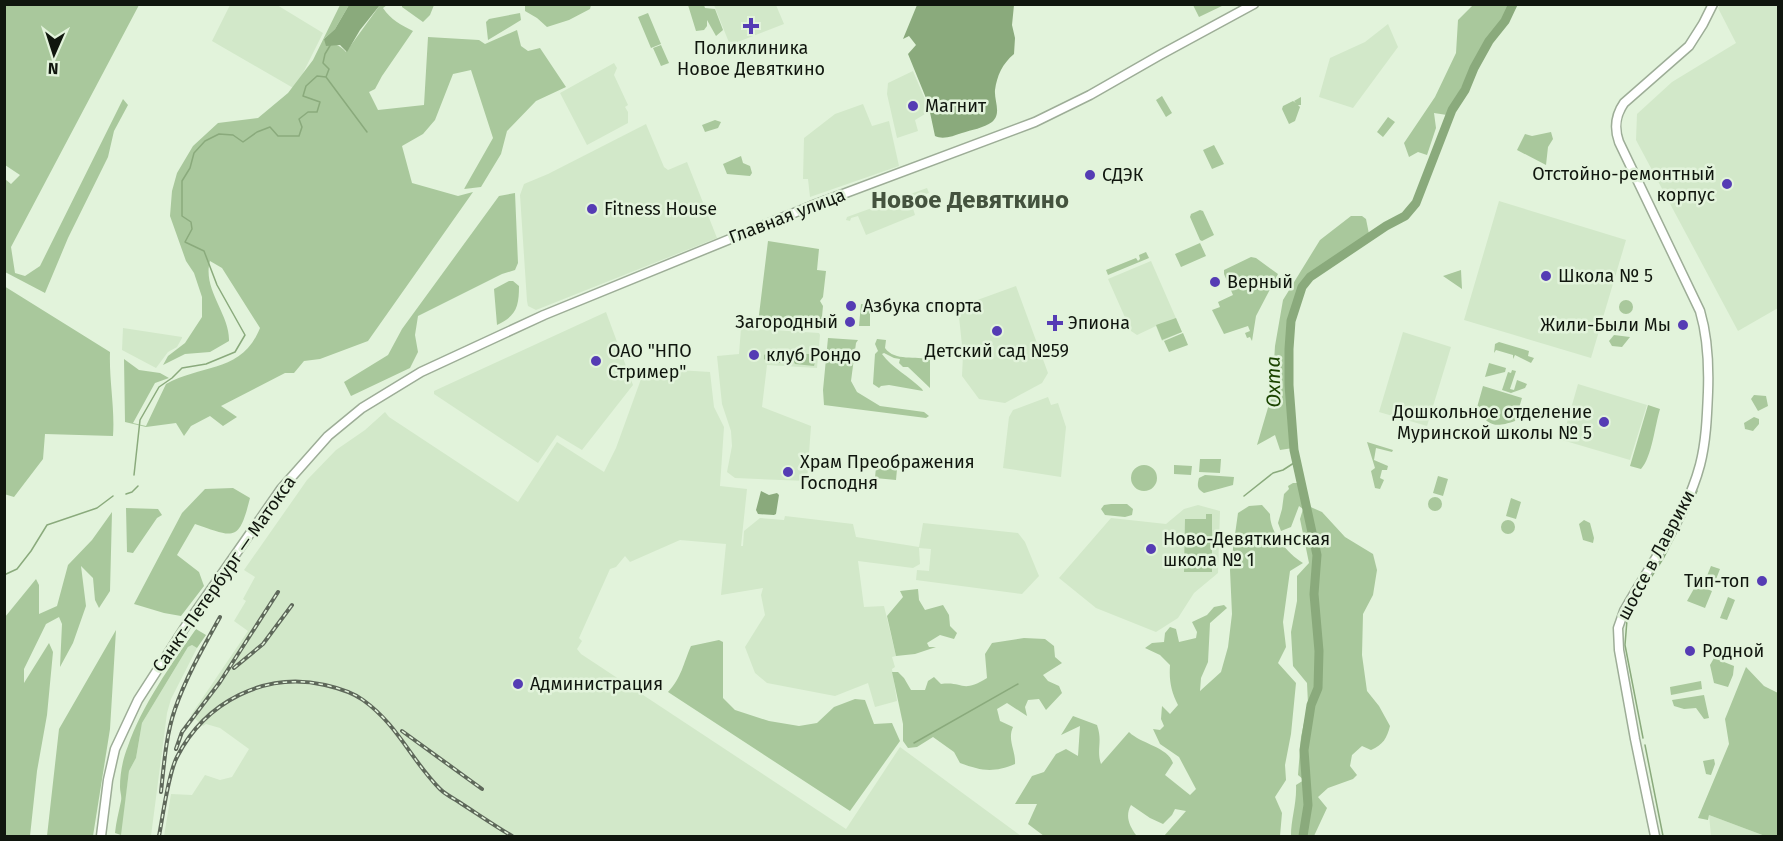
<svg xmlns="http://www.w3.org/2000/svg" width="1783" height="841" font-family="'Fira Sans',sans-serif">
<style>
.built{fill:#d2e8c9}
.green{fill:#a9c89c}
.water{fill:#8aaa7c}
.lines{fill:none;stroke-linecap:round;stroke-linejoin:round}
.stream{stroke:#8aaa7c;stroke-width:1.5}
.river{stroke:#8aaa7c;stroke-width:9}
.secondary-casing{stroke:#9dad97;stroke-width:11}
.secondary{stroke:#fff;stroke-width:8}
.rail-casing{stroke:#5e685a;stroke-width:4}
.rail{stroke:#e2f3db;stroke-width:1.5;stroke-dasharray:4.5;stroke-linecap:butt}
.poi-dot{fill:#553cb4;stroke:#e2f3db;stroke-width:2}
.labels{text-anchor:middle;dominant-baseline:central;stroke-width:5;stroke-linejoin:round;paint-order:stroke}
.poi-label{font-size:18px;fill:#10160e;stroke:#e2f3db;text-anchor:start}
.street-label{font-size:18px;fill:#10160e;stroke:#e2f3db}
.water-label{font-size:20px;font-style:italic;fill:#1b4400;stroke:#e2f3db}
.district-label{font-size:24px;font-weight:bold;fill:#44523e;stroke:#e2f3db}
</style>
<rect width="100%" height="100%" fill="#e2f3db"/>
<path class="built" d="M 230,5 L 277,5 L 323,33 L 295,89 L 212,41 Z
M 714,5 L 776,5 L 784,24 L 730,45 Z
M 1720,5 L 1778,5 L 1778,308 L 1738,331 L 1636,140 L 1637,114 L 1672,82 L 1736,43 L 1718,8 Z
M 1388,24 L 1398,47 L 1353,108 L 1319,97 L 1330,58 L 1365,42 Z
M 614,63 L 617,68 L 614,75 L 628,105 L 625,107 L 628,112 L 628,123 L 587,145 L 560,93 Z
M 913,71 L 930,111 L 915,120 L 918,131 L 897,138 L 887,94 L 888,83 Z
M 863,104 L 872,126 L 889,121 L 899,166 L 810,197 L 808,179 L 803,179 L 804,138 L 835,114 Z
M 646,124 L 664,167 L 668,170 L 687,162 L 717,238 L 536,310 L 528,306 L 527,301 L 520,195 L 524,184 L 548,174 Z
M 927,188 L 929,193 L 910,199 L 915,215 L 866,235 L 858,216 L 851,218 L 850,221 L 846,220 L 847,217 Z
M 1499,201 L 1626,240 L 1591,358 L 1464,320 Z
M 1151,261 L 1182,332 L 1162,341 L 1156,326 L 1137,335 L 1131,331 L 1108,279 Z
M 1016,286 L 1048,373 L 1042,383 L 1005,403 L 979,399 L 962,376 L 963,355 L 958,307 Z
M 606,312 L 633,385 L 582,450 L 557,435 L 538,463 L 434,394 L 434,391 Z
M 123,328 L 182,337 L 182,338 L 177,347 L 168,352 L 156,368 L 122,350 Z
M 741,328 L 819,333 L 820,335 L 817,368 L 767,365 L 762,407 L 811,426 L 807,481 L 735,478 L 727,472 L 732,446 L 731,431 L 722,404 L 717,356 L 739,354 Z
M 1403,332 L 1451,347 L 1427,426 L 1379,412 Z
M 645,368 L 710,372 L 714,407 L 724,427 L 720,486 L 747,489 L 741,546 L 743,546 L 744,531 L 760,518 L 784,520 L 785,516 L 853,524 L 856,537 L 919,547 L 923,523 L 1018,533 L 1025,542 L 1039,576 L 1022,594 L 916,580 L 917,570 L 929,571 L 931,549 L 919,548 L 920,564 L 913,568 L 858,561 L 864,607 L 884,606 L 896,656 L 892,657 L 895,667 L 892,669 L 897,701 L 875,707 L 868,683 L 835,696 L 767,683 L 755,673 L 745,647 L 765,615 L 761,595 L 763,588 L 721,595 L 726,544 L 680,540 L 630,562 L 625,556 L 616,567 L 610,569 L 579,638 L 582,641 L 577,649 L 581,654 L 846,829 L 900,747 L 1021,836 L 164,836 L 171,794 L 192,795 L 205,775 L 220,780 L 232,777 L 249,749 L 220,728 L 206,724 L 203,726 L 191,715 L 248,631 L 234,621 L 246,601 L 243,599 L 255,577 L 244,570 L 307,480 L 336,450 L 365,430 L 385,412 L 389,417 L 518,502 L 557,442 L 604,472 L 616,448 Z
M 1578,384 L 1647,405 L 1630,460 L 1562,440 Z
M 1048,397 L 1051,405 L 1058,403 L 1066,427 L 1061,477 L 1003,468 L 1009,417 L 1013,410 Z
M 1198,505 L 1220,511 L 1218,573 L 1194,593 L 1178,618 L 1156,632 L 1096,608 L 1059,578 L 1111,518 L 1166,524 L 1184,509 Z
M 192,645 L 197,648 L 171,699 L 167,713 L 151,836 L 120,836 L 129,771 L 136,758 L 142,723 L 188,647 Z
M 1709,815 L 1765,836 L 1711,836 Z"/>
<path class="green" d="M 5,4 L 139,5 L 11,247 L 15,273 L 25,276 L 40,266 L 123,99 L 128,105 L 114,131 L 108,157 L 68,238 L 45,293 L 5,272 L 5,179 L 11,184 L 20,175 L 5,165 Z
M 340,5 L 349,5 L 335,29 L 324,39 C 332,43 340,45 346,52 L 380,5 L 387,5 L 383,8 C 391,20 401,25 413,31 L 382,76 L 375,89 L 369,92 L 378,110 L 424,105 L 428,37 L 479,40 L 485,44 L 517,30 L 521,46 L 528,51 L 540,48 L 566,87 L 536,101 L 507,131 L 501,154 L 481,187 L 464,189 L 493,138 L 471,70 L 453,74 L 435,120 L 423,134 L 402,146 L 412,183 L 458,196 L 473,192 L 368,341 L 320,359 L 304,361 L 294,373 L 285,373 L 221,406 L 237,417 L 223,426 L 210,416 L 191,426 L 184,436 L 176,423 L 146,427 L 125,422 L 124,359 L 139,370 L 160,373 L 169,378 L 155,383 L 133,423 L 146,426 L 166,384 C 202,364 242,373 260,328 L 222,268 L 210,261 C 202,289 230,314 229,341 L 210,352 L 185,354 L 163,365 L 168,356 L 185,343 L 202,317 L 202,297 L 194,273 L 186,261 L 170,216 L 172,191 L 177,173 L 193,146 L 218,123 L 258,118 L 288,93 L 313,60 Z
M 402,5 L 402,4 L 434,5 L 430,15 L 423,22 L 402,7 Z
M 525,5 L 525,4 L 591,5 L 590,9 L 569,20 L 547,27 L 537,18 L 525,11 Z
M 688,5 L 704,5 L 705,8 L 715,9 L 723,30 L 716,36 L 707,20 L 707,26 L 704,30 L 696,31 Z
M 1193,5 L 1224,5 L 1199,17 Z
M 1473,5 L 1513,5 L 1488,37 L 1447,115 L 1434,113 L 1436,128 L 1427,155 L 1418,152 L 1409,157 L 1404,143 L 1435,97 L 1456,53 L 1458,20 Z
M 520,13 L 521,20 L 488,40 L 486,22 L 489,19 Z
M 648,13 L 661,44 L 651,48 L 638,17 Z
M 661,45 L 669,63 L 661,66 L 653,48 Z
M 1162,96 L 1172,113 L 1166,117 L 1156,100 Z
M 1301,97 L 1301,105 L 1298,105 L 1300,107 L 1295,121 L 1289,124 L 1282,109 L 1283,106 L 1293,101 L 1296,103 L 1294,101 Z
M 1388,117 L 1395,122 L 1383,137 L 1377,132 Z
M 715,120 L 721,122 L 718,128 L 705,132 L 702,125 Z
M 1551,132 L 1553,139 L 1548,147 L 1546,165 L 1517,150 L 1525,134 L 1532,136 Z
M 1214,145 L 1224,164 L 1212,169 L 1203,150 Z
M 741,156 L 743,163 L 750,166 L 752,173 L 750,176 L 727,174 L 723,164 Z
M 515,193 L 518,263 L 515,270 L 502,274 L 418,316 L 415,335 L 418,352 L 410,368 L 351,396 L 344,382 L 388,355 L 402,329 L 499,196 Z
M 1200,210 L 1203,211 L 1214,235 L 1202,241 L 1200,240 L 1190,217 L 1191,214 Z
M 1351,216 L 1362,216 L 1366,219 L 1369,234 C 1360,240 1352,247 1343,253 C 1333,260 1319,264 1311,273 C 1276,307 1288,402 1293,448 L 1280,450 L 1275,435 L 1257,445 L 1272,394 L 1275,346 L 1283,300 L 1320,240 Z
M 768,241 L 819,249 L 817,270 L 826,271 L 823,297 L 820,301 L 823,306 L 821,327 L 758,323 Z
M 1200,243 L 1206,256 L 1181,267 L 1175,254 Z
M 1146,252 L 1149,258 L 1108,275 L 1106,270 L 1136,258 L 1138,261 L 1140,259 L 1139,255 Z
M 1251,257 L 1256,258 L 1278,274 L 1256,316 L 1252,341 L 1250,337 L 1247,338 L 1245,333 L 1250,331 L 1248,326 L 1224,334 L 1212,310 L 1220,307 L 1218,302 L 1233,295 L 1224,274 L 1224,270 Z
M 1461,270 L 1462,289 L 1443,276 Z
M 509,281 L 513,281 L 519,286 C 519,307 516,316 497,325 L 494,289 Z
M 4,286 L 110,352 C 109,381 115,408 113,436 L 45,434 L 43,459 L 14,497 L 4,494 Z
M1619 307a7 7 0 1 1 14 0a7 7 0 1 1-14 0Z
M 861,304 L 870,305 L 870,326 L 859,326 Z
M 1176,318 L 1182,332 L 1162,340 L 1156,325 Z
M 1183,333 L 1188,345 L 1169,352 L 1164,341 Z
M 1614,335 L 1630,337 L 1622,347 L 1612,346 L 1609,341 Z
M 828,338 L 858,340 L 856,343 L 851,381 L 857,392 L 880,406 L 924,412 L 929,416 L 926,418 L 824,405 L 823,390 Z
M 877,339 L 886,340 L 885,348 C 895,362 916,355 930,360 L 930,388 L 908,367 L 903,367 L 899,363 L 900,359 L 894,358 L 884,353 L 882,354 C 892,368 910,377 922,389 L 923,391 L 889,385 L 881,386 L 879,388 L 873,384 L 875,354 L 878,351 L 875,344 Z
M 1499,342 L 1529,351 L 1528,356 L 1534,358 L 1531,363 L 1515,355 L 1513,359 L 1513,355 L 1496,350 L 1494,353 L 1495,344 Z
M 774,349 L 789,354 L 811,354 L 816,358 L 814,366 L 795,364 L 793,360 L 787,359 L 781,363 L 769,363 L 764,359 L 764,355 Z
M 1489,363 L 1506,368 L 1505,372 L 1485,377 Z
M 1512,370 L 1516,371 L 1510,389 L 1514,390 L 1517,380 L 1527,384 L 1525,388 L 1511,393 L 1502,390 L 1508,372 L 1511,373 Z
M 1483,386 L 1522,398 L 1515,421 C 1494,428 1491,426 1476,411 Z
M 1754,395 L 1766,396 L 1768,406 L 1758,411 L 1751,399 Z
M 1648,405 L 1660,409 C 1655,425 1652,457 1641,469 L 1630,466 Z
M 1754,417 L 1759,419 L 1759,424 L 1753,431 L 1745,429 L 1744,423 Z
M 1367,442 L 1393,450 L 1392,452 L 1376,448 L 1374,460 L 1388,466 L 1387,470 L 1382,470 L 1380,478 L 1384,480 L 1380,489 L 1375,488 L 1371,471 L 1375,468 Z
M 1200,459 L 1221,459 L 1220,473 L 1199,472 Z
M1131 478a13 13 0 1 1 26 0a13 13 0 1 1-26 0Z
M 1174,465 L 1192,466 L 1191,475 L 1174,474 Z
M 876,467 L 897,469 L 896,480 L 875,478 Z
M 1205,475 L 1234,477 L 1233,485 L 1204,493 C 1197,489 1197,486 1199,478 Z
M 1438,476 L 1448,479 L 1443,496 L 1433,493 Z
M 1293,483 L 1299,483 L 1306,505 L 1322,512 L 1345,537 L 1373,554 L 1377,570 L 1373,595 L 1363,614 L 1362,655 L 1367,691 L 1379,706 L 1390,726 C 1387,738 1383,745 1371,750 L 1362,746 L 1352,755 L 1350,766 L 1357,775 L 1353,779 L 1328,788 L 1318,797 L 1327,808 L 1314,836 L 1291,836 C 1291,819 1297,803 1296,785 L 1304,780 L 1298,775 L 1301,737 L 1308,704 L 1307,683 L 1293,666 L 1291,632 L 1297,601 L 1297,576 L 1309,563 L 1300,519 L 1303,509 L 1299,506 L 1291,527 L 1281,531 L 1278,523 L 1282,509 L 1284,494 L 1289,489 L 1288,486 Z
M 233,488 L 250,498 C 239,542 235,538 195,524 L 177,555 L 199,572 L 204,586 L 181,616 L 164,613 L 134,604 L 182,513 L 205,489 Z
M1428 504a7 7 0 1 1 14 0a7 7 0 1 1-14 0Z
M 1511,498 L 1521,502 L 1516,519 L 1506,516 Z
M 1111,504 L 1127,504 L 1133,509 L 1132,515 L 1125,517 L 1105,515 L 1101,509 L 1104,505 Z
M 1262,505 L 1270,514 C 1270,533 1287,553 1303,563 L 1290,571 L 1283,622 L 1286,647 L 1278,663 L 1296,683 L 1291,734 L 1285,765 L 1286,780 L 1275,797 L 1282,813 L 1280,836 L 1164,836 L 1186,811 L 1175,809 L 1172,815 L 1163,824 L 1150,818 L 1131,805 C 1125,816 1129,825 1136,835 L 1142,835 L 1140,836 L 1044,836 L 1028,824 L 1037,804 L 1015,804 L 1032,776 L 1044,772 L 1056,754 L 1066,749 L 1078,756 L 1080,726 L 1061,735 L 1073,716 L 1097,725 C 1103,742 1096,749 1101,764 L 1129,732 C 1141,744 1168,747 1173,763 L 1165,775 L 1190,795 L 1196,789 L 1179,757 L 1160,744 L 1153,729 L 1160,730 L 1164,726 L 1161,719 L 1162,706 L 1170,714 L 1178,705 C 1171,691 1169,681 1170,665 L 1160,655 L 1145,648 L 1152,643 L 1164,642 L 1165,633 L 1170,627 L 1176,629 L 1179,642 L 1196,638 L 1197,632 L 1192,622 L 1207,615 L 1214,607 L 1224,605 L 1227,608 L 1210,623 L 1208,662 L 1201,678 L 1200,691 L 1221,672 L 1228,647 L 1232,614 L 1230,570 L 1238,513 L 1249,506 Z
M 126,508 L 158,509 L 162,515 L 157,518 L 133,553 L 127,552 Z
M 112,512 L 110,591 L 99,608 L 95,600 L 93,578 L 81,566 L 86,606 L 73,643 L 60,667 L 62,624 L 59,617 L 46,624 L 24,669 L 24,683 L 49,643 L 53,652 L 47,715 L 37,771 L 30,836 L 5,836 L 5,617 L 36,579 L 39,585 L 39,614 L 57,606 L 68,565 L 92,540 Z
M 1206,514 L 1212,514 L 1212,572 L 1184,572 L 1185,519 L 1206,519 Z
M 1584,520 L 1590,523 L 1594,538 L 1593,543 L 1583,540 L 1579,524 Z
M1501 527a7 7 0 1 1 14 0a7 7 0 1 1-14 0Z
M 1711,566 L 1720,569 L 1713,587 L 1704,583 Z
M 1696,585 L 1712,591 L 1705,608 L 1687,601 Z
M 918,589 L 919,600 L 925,610 L 943,605 L 949,615 L 950,626 L 957,633 L 954,639 L 940,635 L 927,643 L 929,647 L 936,647 L 915,654 L 896,656 L 887,616 L 903,597 L 900,591 Z
M 1728,597 L 1735,600 L 1727,620 L 1720,618 Z
M 196,629 L 206,635 L 197,648 L 192,645 L 188,647 L 142,723 L 136,758 L 129,771 L 121,835 L 115,833 C 116,822 119,811 121,801 C 122,796 120,792 120,787 C 120,773 123,758 128,746 C 141,707 172,663 196,629 Z
M 116,630 L 110,729 L 93,836 L 47,836 L 59,729 Z
M 1024,638 L 1045,639 L 1054,646 L 1055,657 L 1062,663 L 1043,675 L 1048,681 L 1059,686 L 1062,693 L 1046,710 L 1039,699 L 1028,700 L 1025,707 L 1027,716 L 1007,703 L 997,709 L 1000,721 L 1013,727 C 1007,740 1016,751 1015,764 C 993,773 982,771 960,763 L 954,752 L 933,737 L 917,747 L 908,748 L 903,741 L 903,724 L 892,672 L 898,672 L 904,678 L 911,690 L 925,690 L 928,681 L 934,677 L 941,684 C 964,681 961,694 987,678 L 985,654 L 992,643 Z
M 719,640 L 723,642 L 723,698 L 735,710 L 769,721 L 799,726 L 817,723 L 834,707 L 855,699 L 865,700 L 874,724 L 892,723 L 900,741 L 850,811 L 668,692 C 682,677 683,664 691,646 Z
M 1714,658 L 1734,666 L 1733,675 L 1728,687 L 1714,683 L 1710,665 Z
M 1746,667 L 1764,686 L 1778,693 L 1778,836 L 1765,836 L 1709,815 L 1708,820 L 1698,818 L 1729,744 L 1725,719 Z
M 1701,681 L 1702,689 L 1671,695 L 1670,687 Z
M 1704,695 L 1709,718 L 1704,719 L 1696,708 L 1684,709 L 1674,706 L 1672,700 Z
M 1714,759 L 1715,764 L 1711,775 L 1706,774 L 1703,761 Z"/>
<path class="water" d="M 349,5 L 380,5 L 360,30 L 347,52 L 340,45 L 326,46 L 324,39 L 335,29 Z
M 917,5 L 1014,5 L 1012,25 L 1015,38 L 1014,54 C 1002,64 997,76 995,90 C 994,101 1002,113 992,122 C 984,128 971,130 962,133 C 953,136 943,140 935,136 L 928,103 L 908,54 L 916,45 L 909,36 L 903,39 Z
M 761,491 L 769,495 L 777,493 L 779,495 L 776,514 L 774,515 L 758,514 L 756,510 Z"/>
<g class="lines">
<path class="stream" d="M 326,77 L 367,132
M 134,475 L 140,420 L 159,387 L 172,378 L 182,368 L 206,364 L 235,352 L 245,335 L 217,285 L 204,251 L 185,242 L 192,229 L 191,222 L 182,216 L 182,181 L 190,168 L 194,153 L 205,141 L 219,134 L 233,135 L 243,142 L 257,132 L 270,127 L 278,136 L 299,136 L 302,127 L 299,119 L 308,112 L 317,112 L 320,102 L 303,96 L 306,86 L 317,76 L 326,77 L 329,69 L 323,63 L 325,54 L 331,44
M 126,494 L 132,492 L 138,486
M 1244,496 L 1273,473 L 1283,470 L 1297,461
M 1691,504 L 1697,491
M 4,575 L 17,569 L 31,551 L 47,525 L 97,508 L 113,496
M 1631,609 L 1664,557 L 1687,512
M 1627,620 L 1625,645 L 1643,738
M 914,743 L 1018,684
M 1645,745 L 1663,836"/>
<path class="river" d="M 1303,836 L 1308,805 L 1304,750 L 1311,705 L 1318,688 L 1319,651 L 1314,594 L 1317,555 L 1294,450 L 1289,385 L 1289,349 L 1291,321 L 1302,287 L 1310,277 L 1386,226 L 1405,216 L 1416,203 L 1452,110 L 1465,90 L 1474,68 L 1489,41 L 1505,21 L 1513,4"/>
<g class="secondary-casing">
<path id="secondary" d="M 101,836 L 108,780 L 115,749 L 138,700 L 187,624 L 281,489 L 328,436 L 362,408 L 421,372 L 544,315 L 811,206 L 1035,122 L 1090,95 L 1160,55 L 1254,4
M 1655,836 L 1635,739 L 1619,650 L 1618,628 L 1624,611 C 1650,564 1686,518 1700,465 C 1706,442 1707,417 1708,392 C 1709,364 1708,338 1700,311 L 1619,142 C 1614,128 1615,116 1624,103 L 1689,46 L 1703,24 L 1713,4"/>
</g>
<use href="#secondary" class="secondary"/>
<g class="rail-casing">
<path id="rail" d="M 234,668 L 263,644 L 292,605
M 402,731 L 482,789
M 176,749 L 182,732 L 220,682 L 278,592
M 161,792 C 164,764 166,735 175,709 C 186,677 204,646 220,617
M 159,836 C 163,816 168,774 177,757 C 205,702 265,671 325,685 C 338,688 352,692 363,700 C 398,725 411,760 440,789 C 446,795 455,799 462,804 C 479,815 495,826 512,836"/>
</g>
<use href="#rail" class="rail"/>
</g>
<g class="poi-dot">
<path d="M748 17h6v6h6v6h-6v6h-6v-6h-6v-6h6z"/>
<circle cx="913" cy="106" r="6"/>
<circle cx="1090" cy="175" r="6"/>
<circle cx="1727" cy="184" r="6"/>
<circle cx="592" cy="209" r="6"/>
<circle cx="1546" cy="276" r="6"/>
<circle cx="1215" cy="282" r="6"/>
<circle cx="851" cy="306" r="6"/>
<circle cx="850" cy="322" r="6"/>
<path d="M1052 314h6v6h6v6h-6v6h-6v-6h-6v-6h6z"/>
<circle cx="1683" cy="325" r="6"/>
<circle cx="997" cy="331" r="6"/>
<circle cx="754" cy="355" r="6"/>
<circle cx="596" cy="361" r="6"/>
<circle cx="1604" cy="422" r="6"/>
<circle cx="788" cy="472" r="6"/>
<circle cx="1151" cy="549" r="6"/>
<circle cx="1762" cy="581" r="6"/>
<circle cx="1690" cy="651" r="6"/>
<circle cx="518" cy="684" r="6"/>
</g>
<g class="labels">
<g class="poi-label">
<text x="751" y="48" text-anchor="middle">Поликлиника<tspan x="751" dy="21">Новое Девяткино</tspan></text>
<text x="925" y="106">Магнит</text>
<text x="1715" y="174" text-anchor="end">Отстойно-ремонтный<tspan x="1715" dy="21">корпус</tspan></text>
<text x="1102" y="175">СДЭК</text>
<text x="604" y="209">Fitness House</text>
<text x="1558" y="276">Школа № 5</text>
<text x="1227" y="282">Верный</text>
<text x="863" y="306">Азбука спорта</text>
<text x="838" y="322" text-anchor="end">Загородный</text>
<text x="1068" y="323">Эпиона</text>
<text x="1671" y="325" text-anchor="end">Жили-Были Мы</text>
<text x="608" y="351">ОАО "НПО<tspan x="608" dy="21">Стример"</tspan></text>
<text x="997" y="351" text-anchor="middle">Детский сад №59</text>
<text x="766" y="355">клуб Рондо</text>
<text x="1592" y="412" text-anchor="end">Дошкольное отделение<tspan x="1592" dy="21">Муринской школы № 5</tspan></text>
<text x="800" y="462">Храм Преображения<tspan x="800" dy="21">Господня</tspan></text>
<text x="1163" y="539">Ново-Девяткинская<tspan x="1163" dy="21">школа № 1</tspan></text>
<text x="1750" y="581" text-anchor="end">Тип-топ</text>
<text x="1702" y="651">Родной</text>
<text x="530" y="684">Администрация</text>
</g>
<g class="street-label">
<text transform="translate(787 216) rotate(-21)">Главная улица</text>
<text transform="translate(1656 555) rotate(-62)">шоссе в Лаврики</text>
<text transform="translate(224 574) rotate(-55)">Санкт-Петербург — Матокса</text>
</g>
<g class="water-label">
<text transform="translate(1273 382) rotate(-91)">Охта</text>
</g>
<g class="district-label">
<text x="970" y="200">Новое Девяткино</text>
</g>
</g>
<rect width="1783" height="841" fill="none" stroke="#10160e" stroke-width="12"/>
<g transform="translate(54 54) rotate(183)" stroke="#e2f3db" stroke-width="4.5" paint-order="stroke">
<path d="M0-4.5L10 22L0 15L-10 22Z" fill="#10160e"/>
<text y="-9" font-size="16" font-weight="bold" text-anchor="middle" fill="#10160e">N</text>
</g>
</svg>
